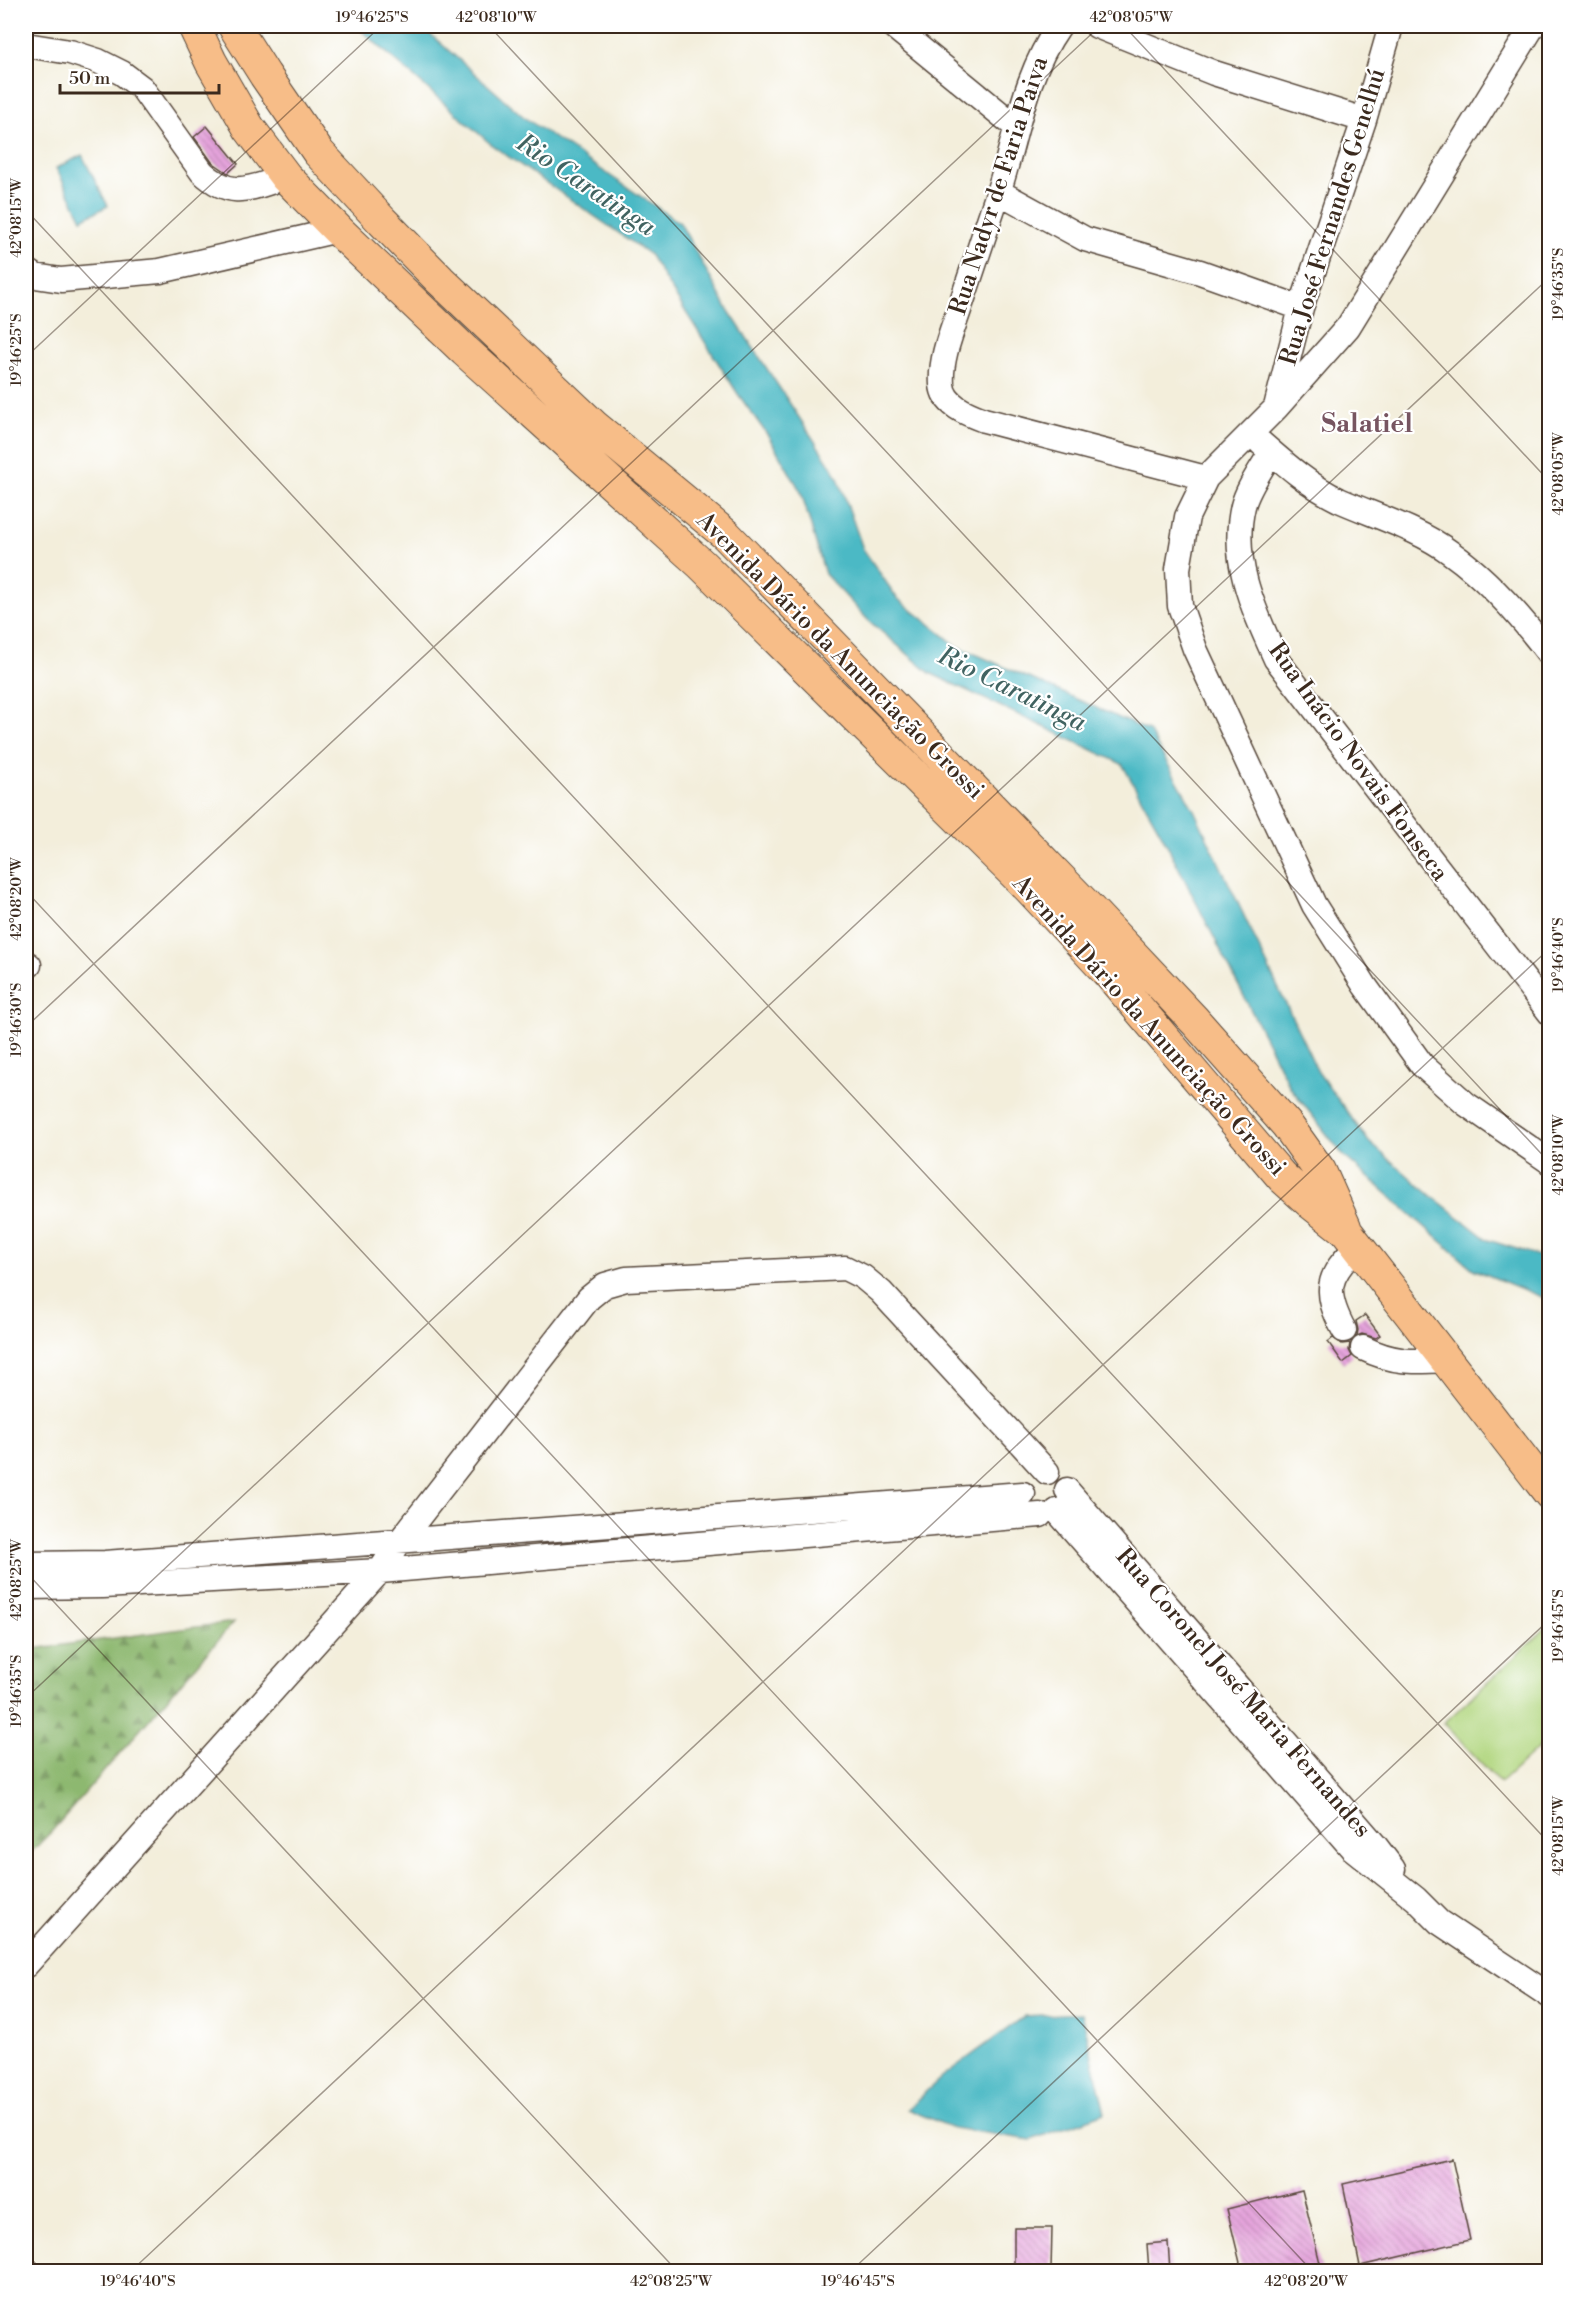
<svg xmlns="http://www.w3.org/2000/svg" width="1575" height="2297" font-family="'Libre Bodoni',serif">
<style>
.forest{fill:url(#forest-firs);stroke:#647146;stroke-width:1.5}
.garden{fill:#b2d781;stroke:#768050;stroke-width:1.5}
.water{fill:#4bb9c5;stroke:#437272;stroke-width:1.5}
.building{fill:url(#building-back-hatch)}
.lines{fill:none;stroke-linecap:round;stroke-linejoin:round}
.minor-casing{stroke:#57473a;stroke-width:27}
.major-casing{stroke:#57473a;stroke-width:34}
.minor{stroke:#fff;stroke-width:24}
.major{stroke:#f7bd88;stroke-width:32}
.ticks{fill:none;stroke:#3b2a1e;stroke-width:1.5;stroke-opacity:0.45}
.labels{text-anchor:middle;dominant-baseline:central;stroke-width:4.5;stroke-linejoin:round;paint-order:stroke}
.street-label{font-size:24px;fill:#3b2a1e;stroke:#fff}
.water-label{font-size:26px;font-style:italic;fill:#416361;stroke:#fff}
.neighbourhood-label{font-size:26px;font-weight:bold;fill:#775561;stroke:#fff}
.neatline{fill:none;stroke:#3b2a1e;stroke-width:2}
.ticks-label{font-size:15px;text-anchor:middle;fill:#3b2a1e}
</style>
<defs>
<pattern id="forest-firs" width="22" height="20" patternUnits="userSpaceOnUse" patternTransform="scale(1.5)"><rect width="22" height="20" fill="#8db86f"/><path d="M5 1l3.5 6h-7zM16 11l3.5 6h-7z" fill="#74965b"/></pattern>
<pattern id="building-back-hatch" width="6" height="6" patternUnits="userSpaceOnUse" patternTransform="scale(1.5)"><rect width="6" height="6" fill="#e6a4dd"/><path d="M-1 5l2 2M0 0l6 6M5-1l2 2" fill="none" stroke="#bc86b3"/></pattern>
</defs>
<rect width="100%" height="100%" fill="#fff"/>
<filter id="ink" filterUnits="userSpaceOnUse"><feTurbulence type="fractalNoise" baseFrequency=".0167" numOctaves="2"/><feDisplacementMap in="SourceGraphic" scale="12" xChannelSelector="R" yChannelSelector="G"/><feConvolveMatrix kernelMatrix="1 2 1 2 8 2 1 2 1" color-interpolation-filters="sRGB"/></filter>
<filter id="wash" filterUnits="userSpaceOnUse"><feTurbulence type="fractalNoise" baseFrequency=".008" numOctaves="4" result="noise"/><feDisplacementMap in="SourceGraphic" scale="24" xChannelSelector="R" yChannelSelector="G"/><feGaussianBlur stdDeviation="1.35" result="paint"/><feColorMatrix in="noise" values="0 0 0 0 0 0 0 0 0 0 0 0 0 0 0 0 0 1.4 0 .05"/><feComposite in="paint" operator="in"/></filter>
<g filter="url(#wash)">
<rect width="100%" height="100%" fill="#f3eedb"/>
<path class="forest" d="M 234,1622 L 52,1831 L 26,1857 L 26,1650 Z"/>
<path class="garden" d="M 1548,1626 L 1549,1738 L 1500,1783 L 1444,1723 Z"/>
<path class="water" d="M 356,26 L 421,26 L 525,118 L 680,223 L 727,308 L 837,475 L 863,549 L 897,598 L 957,646 L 1149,731 L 1194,810 L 1318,1072 L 1369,1142 L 1428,1193 L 1488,1240 L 1549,1259 L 1549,1300 L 1473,1269 L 1343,1155 L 1290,1087 L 1162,835 L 1122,764 L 930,673 L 868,620 L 825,574 L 801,492 L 769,437 L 738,394 L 649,254 L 493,146 Z
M 82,155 L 108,206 L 82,219 L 56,168 Z
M 1082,2013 L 1105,2113 L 1031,2140 L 953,2128 L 907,2109 L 943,2076 L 1025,2016 Z"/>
<g id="blocks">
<path class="building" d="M 207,126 L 238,164 L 228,173 L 212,162 L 194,137 Z
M 1365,1315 L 1380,1335 L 1376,1338 L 1362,1334 L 1357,1336 L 1358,1330 L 1356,1321 Z
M 1333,1338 L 1342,1344 L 1350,1343 L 1349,1350 L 1352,1356 L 1343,1363 L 1328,1342 Z
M 1452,2159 L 1470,2240 L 1360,2266 L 1343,2184 Z
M 1302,2190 L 1322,2271 L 1242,2271 L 1227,2209 Z
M 1014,2228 L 1052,2228 L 1051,2271 L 1014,2271 Z
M 1168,2242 L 1170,2271 L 1149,2271 L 1147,2244 Z"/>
</g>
</g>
<g filter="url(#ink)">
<use href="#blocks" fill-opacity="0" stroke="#57473a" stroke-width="1.5"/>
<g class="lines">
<g class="minor-casing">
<path id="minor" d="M 893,26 L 1015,126
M 1059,26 C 1022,79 1017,137 997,196 C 985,232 973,268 961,304 C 953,329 940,357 942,384 C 943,405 968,414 984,420 L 1206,478
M 1097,26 L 1214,73 L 1364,120
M 1533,26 L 1348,327 L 1276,408 L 1206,478 L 1187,517 L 1178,569 L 1180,606 L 1195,649 L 1314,905 L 1365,986 L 1422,1065 L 1466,1104 L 1550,1162
M 26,45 L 70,52 L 98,61 L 122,73 L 142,88 L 202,172 C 232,200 250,188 286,177
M 999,192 L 1085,239 L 1200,272 L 1301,308
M 26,270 L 35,276 L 61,280 L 160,271 L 338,230
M 1277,403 L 1301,308 L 1364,120 L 1391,26
M 1261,443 C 1285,464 1310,486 1339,500 C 1375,516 1419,529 1451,553 C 1489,580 1522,618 1550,655
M 1271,452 C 1262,469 1248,487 1243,506 C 1230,561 1254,610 1276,659 L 1550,1013
M 26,963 L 29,965
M 1344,1330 C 1323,1291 1327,1276 1358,1246
M 1363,1348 C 1394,1363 1412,1362 1446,1360
M 1067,1490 L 1374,1844 L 1393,1869
M 1057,1511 L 1352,1848 L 1416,1899 L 1439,1922 L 1550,1996
M 26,1564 L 105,1563 L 1023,1494
M 26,1587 L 103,1586 L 380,1571 L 1040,1515
M 26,1965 L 380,1571 L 400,1541 L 589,1298 L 605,1285 L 626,1279 L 845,1268 L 863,1277 L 881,1292 L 1047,1472"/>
</g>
<g class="major-casing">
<path id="major" d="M 194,26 L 211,62 L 249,128 L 286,177 L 338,230 L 465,351 L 701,564 L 1029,888 L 1110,975 L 1282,1177 L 1312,1204 L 1346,1231 L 1550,1494
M 234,26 L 265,75 L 318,152 L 382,221 L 440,280 L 594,426 L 726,535 L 1082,901 L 1195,1021 L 1287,1125 L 1320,1171 L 1345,1227"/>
</g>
<use href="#minor" class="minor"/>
<use href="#major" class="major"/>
</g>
</g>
<path class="ticks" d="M 489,26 L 1550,1163M 1124,26 L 1550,482M 26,210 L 1550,1844M 26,357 L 381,26M 26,891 L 1313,2272M 26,1027 L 1100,26M 26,1572 L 678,2272M 26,1698 L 1550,277M 26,2253 L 43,2272M 130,2272 L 1550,948M 850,2272 L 1550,1619"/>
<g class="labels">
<g class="street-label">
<text transform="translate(999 186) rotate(-72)">Rua Nadyr de Faria Paiva</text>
<text transform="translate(1333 217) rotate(-73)">Rua José Fernandes Genelhú</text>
<text transform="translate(840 656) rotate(45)">Avenida Dário da Anunciação Grossi</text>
<text transform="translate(1358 762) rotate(54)">Rua Inácio Novais Fonseca</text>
<text transform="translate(1149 1026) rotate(48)">Avenida Dário da Anunciação Grossi</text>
<text transform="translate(1243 1693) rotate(49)">Rua Coronel José Maria Fernandes</text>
</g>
<g class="water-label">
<text transform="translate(586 185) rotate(34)">Rio Caratinga</text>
<text transform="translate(1012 689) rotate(26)">Rio Caratinga</text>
</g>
<g class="neighbourhood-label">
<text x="1367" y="424">Salatiel</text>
</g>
</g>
<rect width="1575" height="2297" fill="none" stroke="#fff" stroke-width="66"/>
<path d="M60 84v9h159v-9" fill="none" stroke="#3b2a1e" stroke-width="3"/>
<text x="69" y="84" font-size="18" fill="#3b2a1e" stroke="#ffffff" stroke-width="4.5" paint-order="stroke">50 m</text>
<rect x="33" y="33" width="1509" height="2231" class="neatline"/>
<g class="ticks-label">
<text x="372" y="22">19°46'25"S</text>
<text x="496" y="22">42°08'10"W</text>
<text x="1131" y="22">42°08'05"W</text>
<text transform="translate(16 218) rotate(-90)" y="5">42°08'15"W</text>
<text transform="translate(1558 284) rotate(-90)" y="5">19°46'35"S</text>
<text transform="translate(16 350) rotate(-90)" y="5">19°46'25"S</text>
<text transform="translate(1558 474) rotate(-90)" y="5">42°08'05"W</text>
<text transform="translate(16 899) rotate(-90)" y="5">42°08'20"W</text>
<text transform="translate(1558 955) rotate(-90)" y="5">19°46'40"S</text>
<text transform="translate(16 1020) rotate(-90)" y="5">19°46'30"S</text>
<text transform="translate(1558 1155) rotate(-90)" y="5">42°08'10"W</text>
<text transform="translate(16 1580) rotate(-90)" y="5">42°08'25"W</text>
<text transform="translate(1558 1626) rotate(-90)" y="5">19°46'45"S</text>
<text transform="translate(16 1691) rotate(-90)" y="5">19°46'35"S</text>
<text transform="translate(1558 1836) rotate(-90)" y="5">42°08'15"W</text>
<text x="138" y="2286">19°46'40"S</text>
<text x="671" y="2286">42°08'25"W</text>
<text x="858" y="2286">19°46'45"S</text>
<text x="1306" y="2286">42°08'20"W</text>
</g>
</svg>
